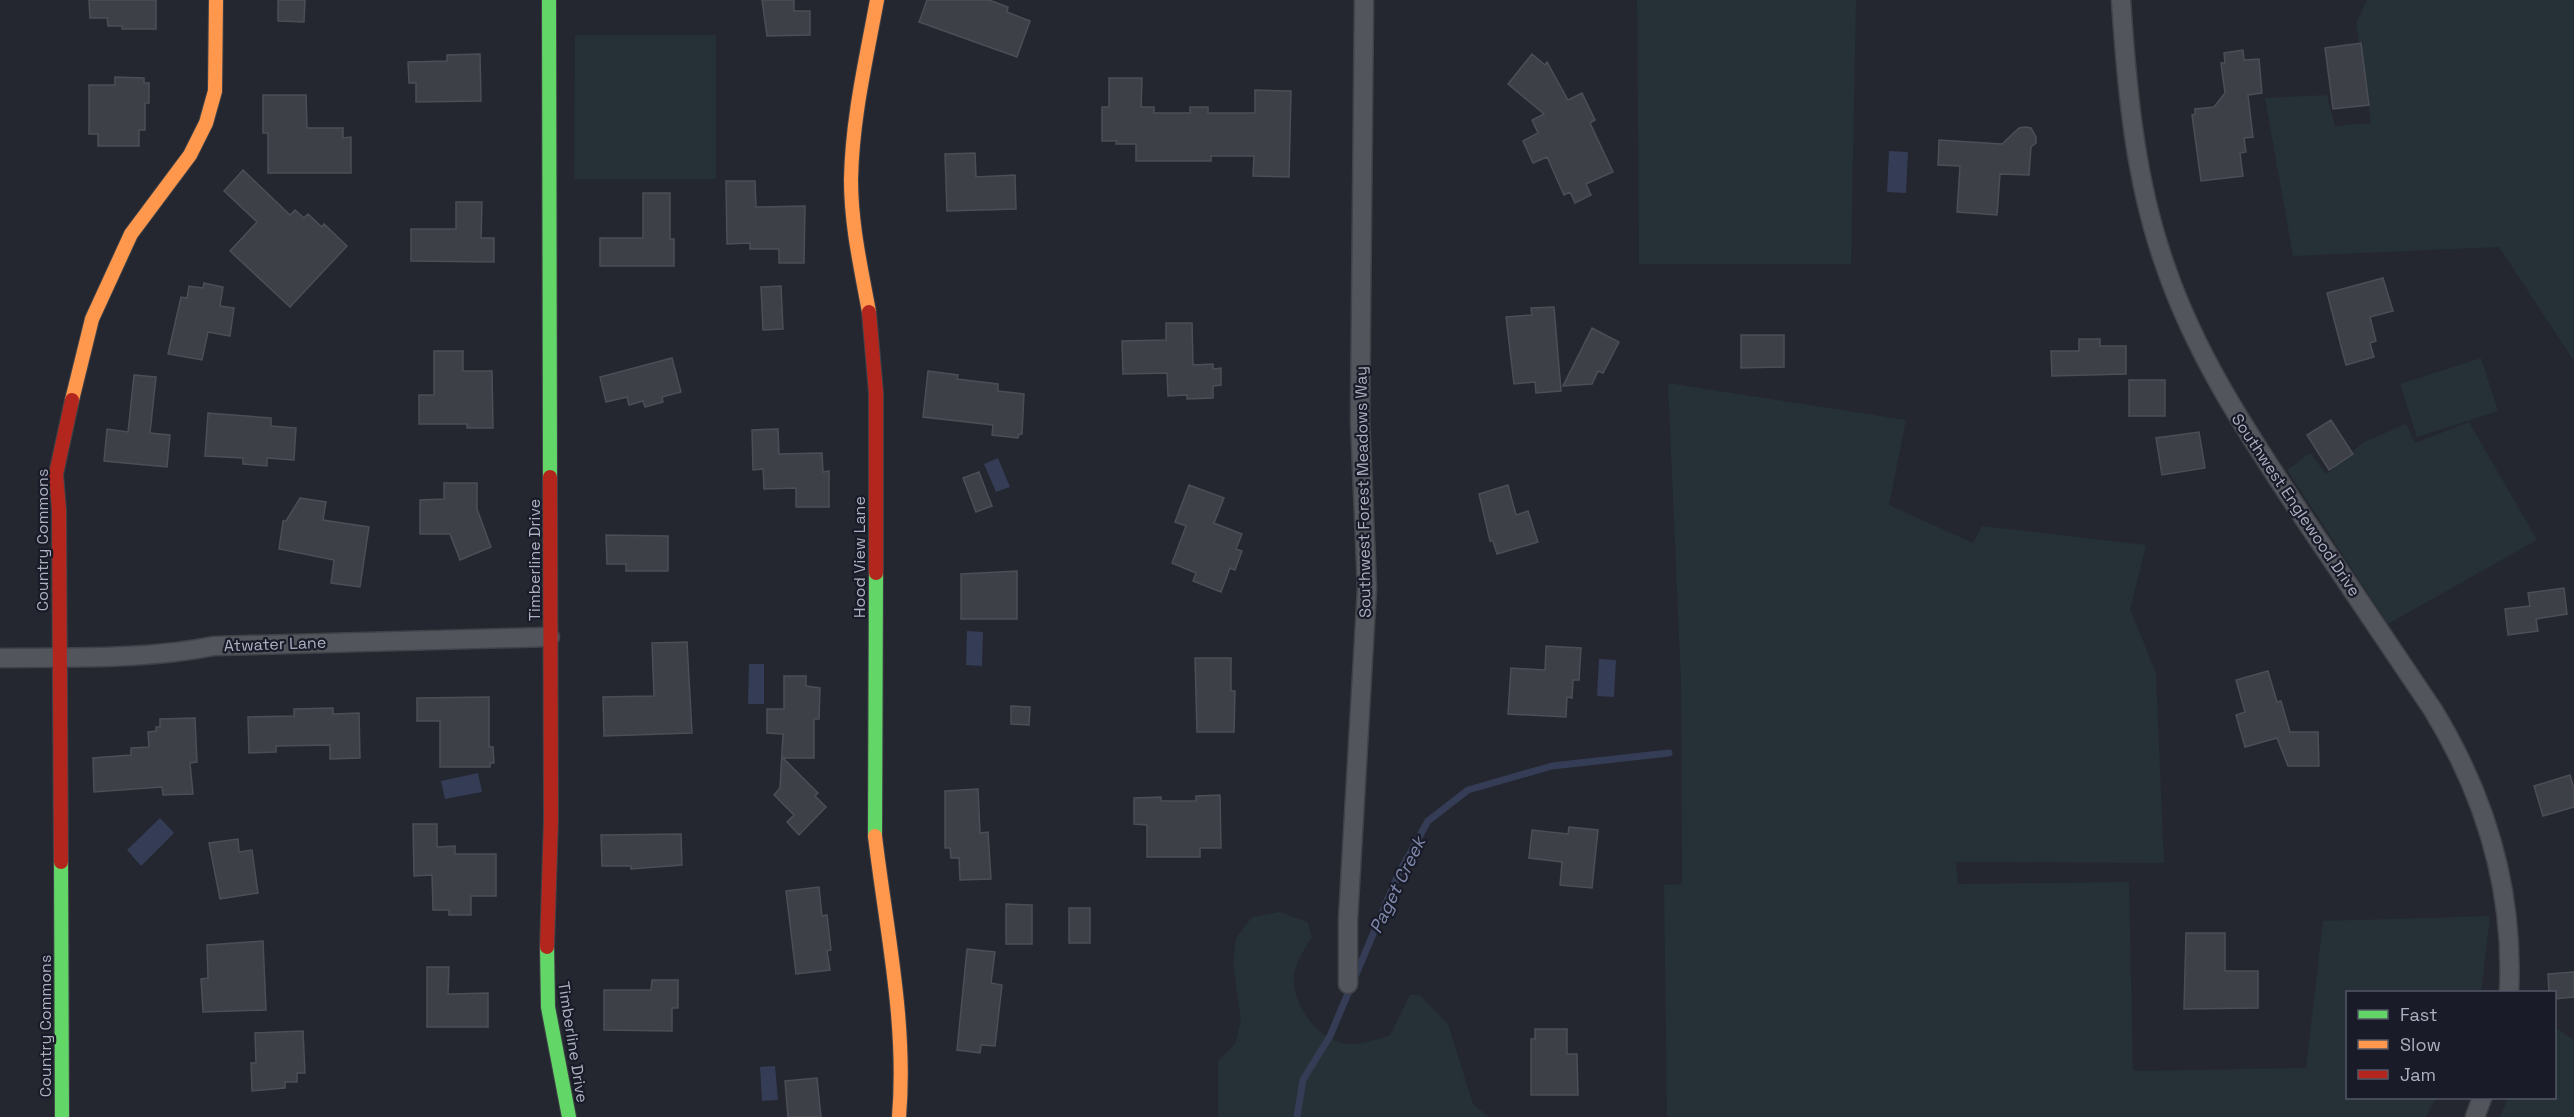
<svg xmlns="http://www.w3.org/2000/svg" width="2574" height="1117" font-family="'Space Grotesk',sans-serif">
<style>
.green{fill:#253136}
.water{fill:#353c56}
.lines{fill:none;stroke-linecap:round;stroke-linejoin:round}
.stream{stroke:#353c56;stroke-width:7}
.building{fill:#3e4047;stroke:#4c4e57;stroke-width:1.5}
.street-casing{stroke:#404248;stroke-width:21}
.fast-casing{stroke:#404248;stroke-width:16}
.slow-casing{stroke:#404248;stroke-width:16}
.jam-casing{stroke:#404248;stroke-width:16}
.street{stroke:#53555d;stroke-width:18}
.fast{stroke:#63d668;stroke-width:14}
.slow{stroke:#ff974d;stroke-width:14}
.jam{stroke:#b3261e;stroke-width:14}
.labels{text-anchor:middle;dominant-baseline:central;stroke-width:4.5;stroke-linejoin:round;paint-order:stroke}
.street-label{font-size:16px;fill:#adb0c1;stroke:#191c28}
.water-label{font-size:18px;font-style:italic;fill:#8089ac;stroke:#191c28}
</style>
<rect width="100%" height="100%" fill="#24272f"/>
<path class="green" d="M 1637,0 L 1856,0 L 1851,264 L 1639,264 Z
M 2367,0 L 2574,0 L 2574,361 L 2499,247 L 2293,256 L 2265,98 L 2327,95 L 2335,126 L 2371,123 L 2356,23 Z
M 575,35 L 716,35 L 716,179 L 574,179 Z
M 2481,358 L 2498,411 L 2417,437 L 2400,384 Z
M 1668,383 L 1906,420 L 1889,505 L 1973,543 L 1982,526 L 2146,545 L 2130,609 L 2156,673 L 2164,863 L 1956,862 L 1958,884 L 2129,882 L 2133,1071 L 2306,1068 L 2323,921 L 2490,916 L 2481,992 L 2348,992 L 2348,1098 L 2436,1098 L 2426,1117 L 1667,1117 L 1664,885 L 1682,884 L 1681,682 Z
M 2469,422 L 2537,540 L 2388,624 L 2287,470 L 2310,453 L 2326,474 L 2364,442 L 2406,424 L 2415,443 Z
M 1280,912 L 1307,922 L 1312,937 C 1305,949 1295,962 1294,976 C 1292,1005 1318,1041 1348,1044 C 1362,1045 1377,1039 1390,1035 L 1410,995 L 1420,995 L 1448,1024 L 1473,1104 L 1489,1117 L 1218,1117 L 1218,1061 L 1235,1044 L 1241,1020 L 1233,964 L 1236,938 L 1252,917 Z
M 2555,1027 L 2574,1040 L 2574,1117 L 2500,1117 L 2508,1098 L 2554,1098 Z"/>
<path class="water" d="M 1889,151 L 1908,152 L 1906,193 L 1887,192 Z
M 998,458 L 1010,487 L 996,492 L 984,464 Z
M 967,631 L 983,632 L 982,666 L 966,665 Z
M 1599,659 L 1616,660 L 1614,697 L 1597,696 Z
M 749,664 L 764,664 L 764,704 L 748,704 Z
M 478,773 L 482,792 L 445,799 L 441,781 Z
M 160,818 L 174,833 L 141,866 L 127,850 Z
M 775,1066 L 778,1100 L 762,1101 L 760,1067 Z"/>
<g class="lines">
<path class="stream" d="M 1297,1117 L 1303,1080 L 1330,1036 L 1398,875 L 1428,821 L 1468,790 L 1552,766 L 1669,753"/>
</g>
<path class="building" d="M 89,0 L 156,0 L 156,29 L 122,29 L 122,26 L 108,26 L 107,18 L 90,18 Z
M 278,0 L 305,0 L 304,22 L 278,21 Z
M 762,0 L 794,0 L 794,11 L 810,11 L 810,35 L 767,36 Z
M 927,0 L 989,0 L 1008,7 L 1007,12 L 1030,21 L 1017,57 L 919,22 Z
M 2361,43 L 2369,105 L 2333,109 L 2325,48 Z
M 2243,50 L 2244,60 L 2259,59 L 2262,93 L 2248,95 L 2253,137 L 2244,138 L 2246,152 L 2240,153 L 2243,176 L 2201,181 L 2192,115 L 2195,114 L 2195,109 L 2214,107 L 2225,93 L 2221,63 L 2225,63 L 2224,53 Z
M 480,54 L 481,101 L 416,102 L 416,83 L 409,83 L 408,62 L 447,61 L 447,55 Z
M 1532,54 L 1545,65 L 1547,62 L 1568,100 L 1582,93 L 1595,120 L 1590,123 L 1613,172 L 1586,184 L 1591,195 L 1575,203 L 1570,192 L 1564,195 L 1547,157 L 1533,163 L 1523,141 L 1538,133 L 1532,120 L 1544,114 L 1508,84 Z
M 115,77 L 144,78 L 144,83 L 149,83 L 149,103 L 145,103 L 145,130 L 139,130 L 139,146 L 98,146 L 98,134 L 89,134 L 89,85 L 115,85 Z
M 1109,78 L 1142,78 L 1141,107 L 1154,107 L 1154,113 L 1190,113 L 1190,107 L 1208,107 L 1208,113 L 1255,113 L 1255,90 L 1291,91 L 1289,177 L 1253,176 L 1254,156 L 1211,156 L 1211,161 L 1136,161 L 1136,144 L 1116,144 L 1117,141 L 1102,141 L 1102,107 L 1109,107 Z
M 263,95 L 306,95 L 307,128 L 343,128 L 343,138 L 351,137 L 351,173 L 268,173 L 268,133 L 263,133 Z
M 2025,127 L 2031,128 L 2036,137 L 2036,143 L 2031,147 L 2029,175 L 2000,174 L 1997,215 L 1957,212 L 1960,166 L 1938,165 L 1939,140 L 2002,144 L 2019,128 Z
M 975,153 L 976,177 L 1015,175 L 1016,209 L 947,211 L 945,154 Z
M 243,170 L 290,215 L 295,210 L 304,218 L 308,214 L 322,227 L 324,224 L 347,246 L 290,307 L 230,251 L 257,222 L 224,191 Z
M 726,181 L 755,181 L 756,207 L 805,206 L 804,263 L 779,263 L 779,249 L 750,249 L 750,243 L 727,244 Z
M 643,193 L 670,193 L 670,239 L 674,239 L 674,266 L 600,266 L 600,238 L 643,238 Z
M 456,202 L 482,202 L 481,238 L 494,238 L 494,262 L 411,261 L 411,229 L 456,229 Z
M 2383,278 L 2393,311 L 2370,317 L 2376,341 L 2370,343 L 2374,357 L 2346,365 L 2327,293 Z
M 204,283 L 223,287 L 220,306 L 234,308 L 230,336 L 208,332 L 202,360 L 168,354 L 181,297 L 187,298 L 189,286 L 203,288 Z
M 781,286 L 783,329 L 763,330 L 761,287 Z
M 1554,307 L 1561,391 L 1536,393 L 1535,382 L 1514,384 L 1506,317 L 1532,315 L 1531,308 Z
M 1166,323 L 1192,323 L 1193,365 L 1213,364 L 1213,369 L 1221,368 L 1221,385 L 1213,386 L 1213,398 L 1187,399 L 1187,395 L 1168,396 L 1167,373 L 1123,374 L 1122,341 L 1166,340 Z
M 1592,328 L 1619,342 L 1603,373 L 1598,371 L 1592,384 L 1563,386 Z
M 1741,335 L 1784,335 L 1784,367 L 1741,368 Z
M 2079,339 L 2100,339 L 2100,346 L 2126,346 L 2126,374 L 2052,376 L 2051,351 L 2079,351 Z
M 434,351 L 463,351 L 463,371 L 492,371 L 493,428 L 467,428 L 467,424 L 419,424 L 419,395 L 434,395 Z
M 672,358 L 681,392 L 662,397 L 663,402 L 645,407 L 643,401 L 629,405 L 627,397 L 606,402 L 600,377 Z
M 928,371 L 958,375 L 957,379 L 998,384 L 998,391 L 1024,394 L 1022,434 L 1019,434 L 1018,438 L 992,435 L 993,425 L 923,417 Z
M 134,375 L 156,377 L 150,433 L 170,435 L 167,467 L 104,461 L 107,429 L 128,432 Z
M 2129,380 L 2165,380 L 2165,416 L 2129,416 Z
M 208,413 L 271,418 L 271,426 L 296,428 L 294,460 L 267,458 L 267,466 L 243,464 L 243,458 L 205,456 Z
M 2331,420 L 2353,454 L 2329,470 L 2307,435 Z
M 778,429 L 779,454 L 822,453 L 823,472 L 829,471 L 829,507 L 796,507 L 796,488 L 764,489 L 763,469 L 753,470 L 752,430 Z
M 2199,432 L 2205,468 L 2162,475 L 2156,438 Z
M 979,472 L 992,506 L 976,512 L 963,478 Z
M 444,483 L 477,483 L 477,509 L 491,547 L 460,560 L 450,534 L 420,534 L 420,500 L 444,499 Z
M 1189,485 L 1224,498 L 1214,523 L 1242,534 L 1236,549 L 1242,551 L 1235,570 L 1230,568 L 1221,592 L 1193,581 L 1196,573 L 1172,563 L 1186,526 L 1175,522 Z
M 1508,485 L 1516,515 L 1528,511 L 1538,542 L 1497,554 L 1493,541 L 1490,541 L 1479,494 Z
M 300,498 L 326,502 L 323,520 L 369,527 L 360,587 L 331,583 L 334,560 L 279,549 L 283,521 L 286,521 Z
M 606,535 L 668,536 L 668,571 L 626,571 L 626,564 L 607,564 Z
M 1017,571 L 1017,619 L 961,619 L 961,574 Z
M 2564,588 L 2567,614 L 2536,619 L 2538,631 L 2508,635 L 2505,609 L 2530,606 L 2528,593 Z
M 687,642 L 692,733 L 604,736 L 603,697 L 654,696 L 652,643 Z
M 1546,646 L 1581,648 L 1579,680 L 1573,680 L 1572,698 L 1567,697 L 1566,717 L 1508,714 L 1511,668 L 1545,670 Z
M 1195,658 L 1231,658 L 1231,691 L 1235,691 L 1234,732 L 1197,732 Z
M 2268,671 L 2277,702 L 2281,701 L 2290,732 L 2318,732 L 2319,766 L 2288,766 L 2277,738 L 2245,747 L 2236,715 L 2245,712 L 2236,680 Z
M 784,676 L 806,676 L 806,686 L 820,688 L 819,719 L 814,719 L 814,758 L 783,758 L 818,793 L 815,796 L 826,807 L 799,835 L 787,822 L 794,815 L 774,795 L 780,788 L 783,734 L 767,733 L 767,709 L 784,709 Z
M 489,697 L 489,747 L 493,747 L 494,763 L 490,763 L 490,767 L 440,767 L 440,721 L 417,721 L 417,698 Z
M 1011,706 L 1030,707 L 1029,725 L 1011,724 Z
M 333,708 L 333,714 L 359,713 L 360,758 L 330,759 L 330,745 L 276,746 L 276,752 L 249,753 L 248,717 L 294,716 L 294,709 Z
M 195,718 L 197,762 L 190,763 L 193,794 L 163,795 L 162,787 L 94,792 L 93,758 L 131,755 L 131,748 L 149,747 L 148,732 L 156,731 L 156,727 L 160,727 L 160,719 Z
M 2570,775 L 2574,789 L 2574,807 L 2543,816 L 2534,786 Z
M 978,789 L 980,833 L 988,832 L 991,879 L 960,880 L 959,858 L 951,858 L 950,848 L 945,848 L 945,791 Z
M 1220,795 L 1221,848 L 1200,848 L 1200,857 L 1147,857 L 1147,825 L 1134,824 L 1134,798 L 1161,797 L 1161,801 L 1196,801 L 1196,796 Z
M 413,824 L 437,824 L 437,847 L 455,846 L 455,854 L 496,854 L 496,896 L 471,896 L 471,915 L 449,915 L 449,910 L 433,910 L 432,875 L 414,876 Z
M 1569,827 L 1598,830 L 1592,888 L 1560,885 L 1562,862 L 1529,858 L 1532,830 L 1568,834 Z
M 681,834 L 682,865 L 631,869 L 631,866 L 602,866 L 601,835 Z
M 238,839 L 239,852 L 252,850 L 258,893 L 220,899 L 209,843 Z
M 819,887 L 822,916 L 827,915 L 831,950 L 827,951 L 830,970 L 796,974 L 786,891 Z
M 1006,904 L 1032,905 L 1032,944 L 1006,944 Z
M 1069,908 L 1090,908 L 1090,943 L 1069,943 Z
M 2186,933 L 2225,933 L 2225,971 L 2258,971 L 2258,1008 L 2184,1009 Z
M 263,941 L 266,1010 L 203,1012 L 201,979 L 208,978 L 207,945 Z
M 967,949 L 995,952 L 991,983 L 1002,985 L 995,1046 L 981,1045 L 980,1053 L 957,1050 Z
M 427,967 L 449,967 L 448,994 L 488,993 L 488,1027 L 427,1027 Z
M 2574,972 L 2574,997 L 2554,999 L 2554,993 L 2549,993 L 2548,974 Z
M 652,980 L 678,980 L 678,1008 L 672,1008 L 672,1031 L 604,1030 L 604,990 L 651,990 Z
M 1535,1029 L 1567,1029 L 1567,1054 L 1577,1054 L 1578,1095 L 1531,1095 L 1531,1039 L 1535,1039 Z
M 303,1031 L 305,1073 L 297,1073 L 297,1082 L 285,1082 L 285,1088 L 252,1091 L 251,1063 L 256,1063 L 255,1033 Z
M 817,1078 L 821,1117 L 788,1117 L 785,1081 Z"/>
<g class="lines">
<g class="street-casing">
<path id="street" d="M 2121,0 C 2127,91 2135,182 2166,268 C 2197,358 2249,435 2301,514 C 2345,579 2389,645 2433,710 C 2486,797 2514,891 2509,992
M 0,658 C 72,657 144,660 214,646 L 550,637
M 1348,984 L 1348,920 L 1367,588 L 1360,420 L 1364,0
M 2475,1117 L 2482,1098"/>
</g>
<g class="fast-casing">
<path id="fast" d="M 549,0 L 550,477
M 875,836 L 876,573
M 61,862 L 62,1117
M 547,947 L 548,1007 L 569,1117"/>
</g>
<g class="slow-casing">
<path id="slow" d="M 869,312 C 861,268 851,225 851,180 C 852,119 866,60 877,0
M 72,400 L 92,319 L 131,234 L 190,155 L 206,123 L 215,91 L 216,0
M 875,836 C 886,929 907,1023 899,1117"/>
</g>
<g class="jam-casing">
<path id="jam" d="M 869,312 L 876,393 L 876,573
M 61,862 L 59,510 L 56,474 L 72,400
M 547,947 L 551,820 L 550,477"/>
</g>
<use href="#street" class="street"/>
<use href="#fast" class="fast"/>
<use href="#slow" class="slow"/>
<use href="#jam" class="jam"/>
</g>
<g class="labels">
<g class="street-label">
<text transform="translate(1363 492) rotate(-91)">Southwest Forest Meadows Way</text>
<text transform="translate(2296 505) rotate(56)">Southwest Englewood Drive</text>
<text transform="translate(42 540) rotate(-90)">Country Commons</text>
<text transform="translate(859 557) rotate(-90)">Hood View Lane</text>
<text transform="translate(534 560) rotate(-90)">Timberline Drive</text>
<text transform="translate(275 644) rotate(-2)">Atwater Lane</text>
<text transform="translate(45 1026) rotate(-90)">Country Commons</text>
<text transform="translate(573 1042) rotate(81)">Timberline Drive</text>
</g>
<g class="water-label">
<text transform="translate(1397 885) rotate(-64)">Paget Creek</text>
</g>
</g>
<rect x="2346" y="991" width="210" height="108" fill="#191c28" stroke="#545765" stroke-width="1.5"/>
<rect x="2358" y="1010" width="30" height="9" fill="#63d668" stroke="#545765" stroke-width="1.5"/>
<text x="2400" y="1021" font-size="18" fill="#adb0c1">Fast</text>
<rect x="2358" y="1040" width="30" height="9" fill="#ff974d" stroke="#545765" stroke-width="1.5"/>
<text x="2400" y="1051" font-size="18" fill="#adb0c1">Slow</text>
<rect x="2358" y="1070" width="30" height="9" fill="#b3261e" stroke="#545765" stroke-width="1.5"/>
<text x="2400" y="1081" font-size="18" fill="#adb0c1">Jam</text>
</svg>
